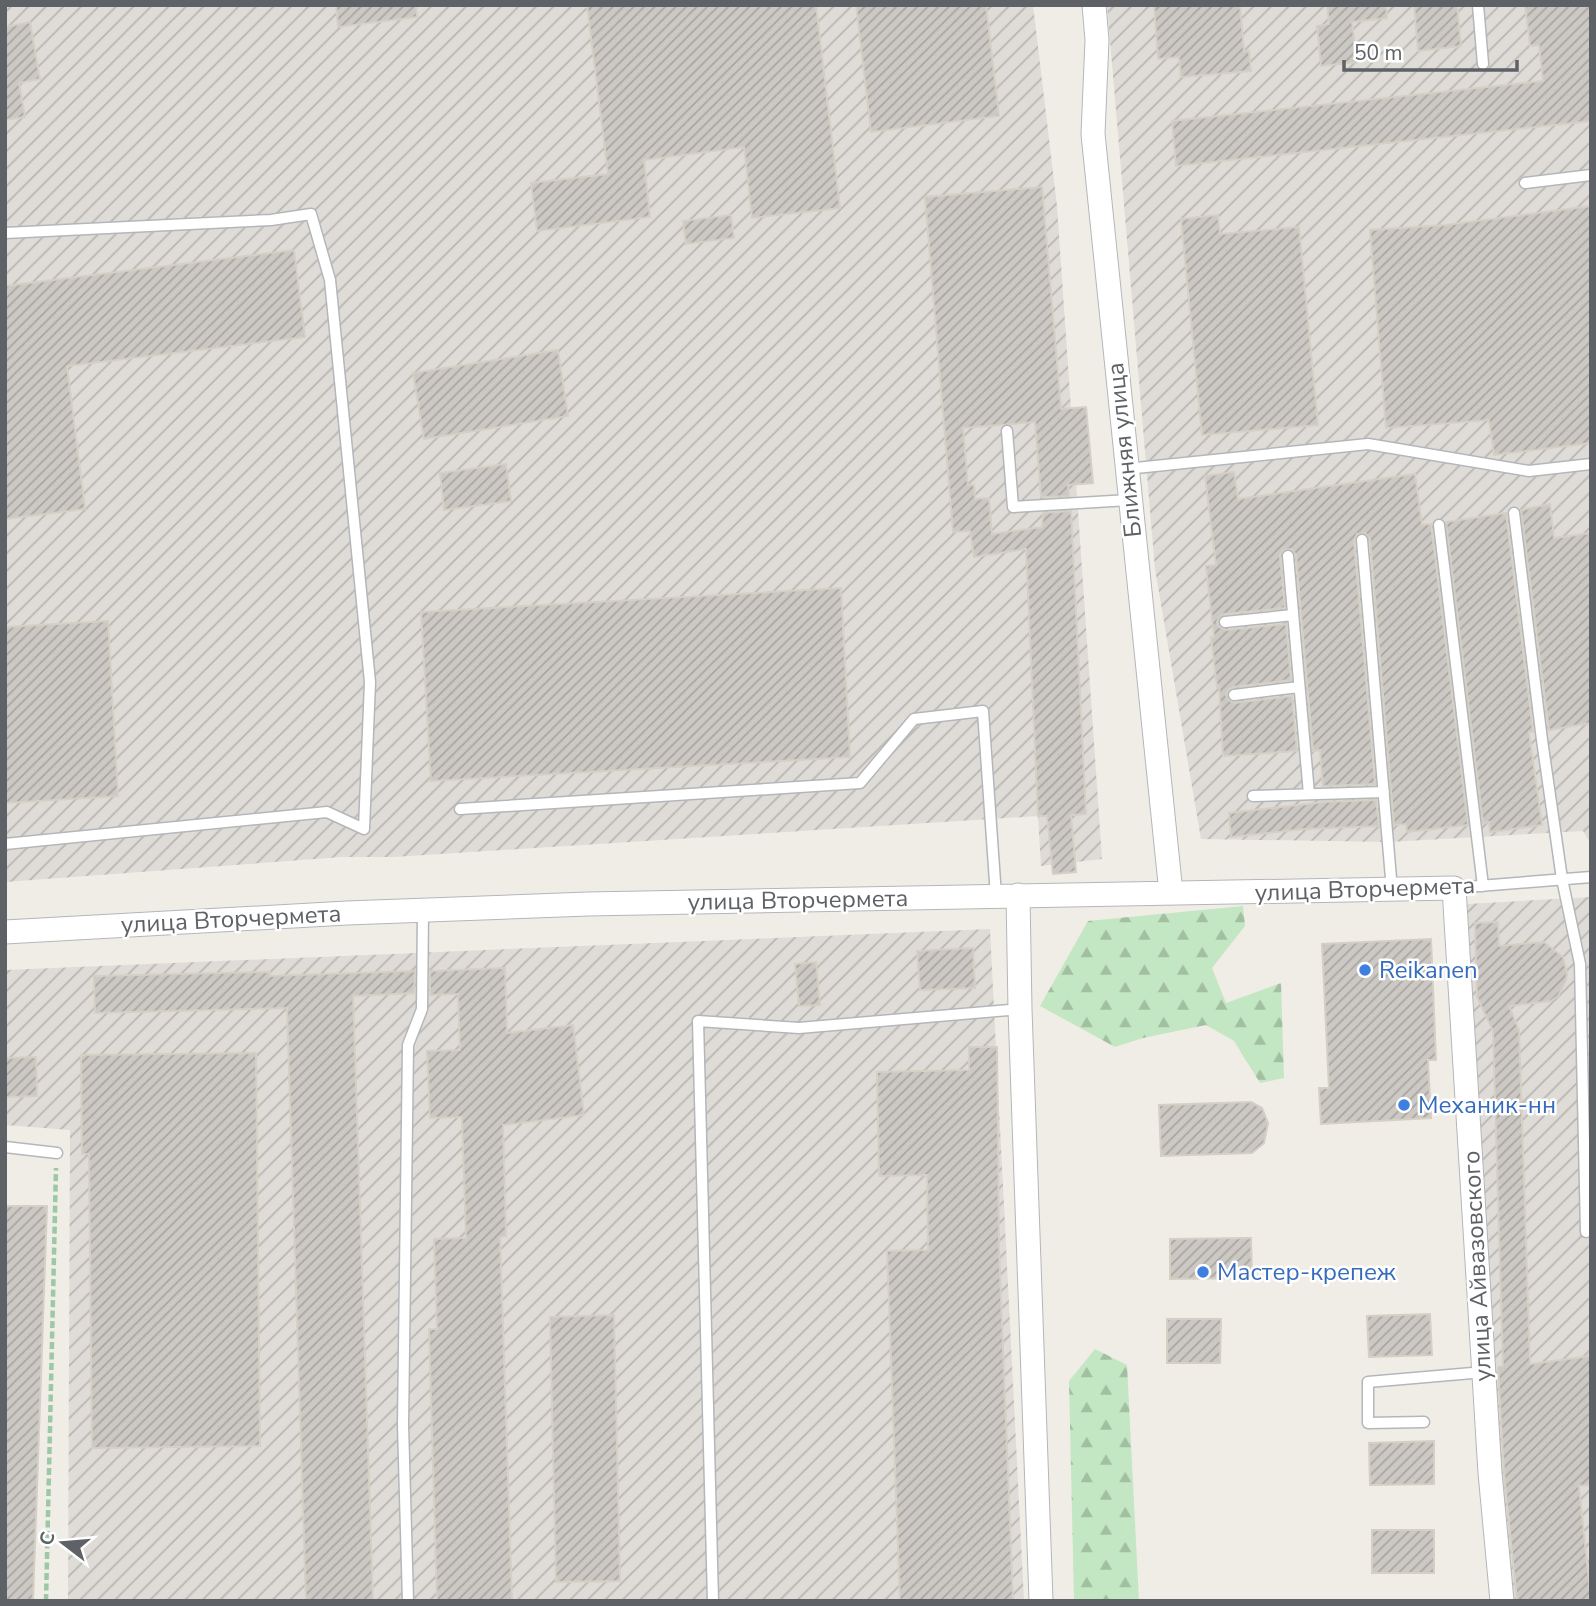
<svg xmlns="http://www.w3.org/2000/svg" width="1596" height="1606" font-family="'Nunito Sans',sans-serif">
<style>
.industrial{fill:url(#industrial-furrows)}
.forest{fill:url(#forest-firs)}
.building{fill:url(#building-hatch);stroke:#d5cfc4;stroke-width:2}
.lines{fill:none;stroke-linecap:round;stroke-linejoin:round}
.service-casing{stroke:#b3b7ba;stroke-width:13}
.minor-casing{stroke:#b3b7ba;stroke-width:25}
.path{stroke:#9cc8a6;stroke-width:4.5;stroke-dasharray:7 3.5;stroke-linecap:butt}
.service{stroke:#fff;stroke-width:10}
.minor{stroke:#fff;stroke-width:23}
.shop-dot{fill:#3f7fe0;stroke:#fff;stroke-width:2.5}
.labels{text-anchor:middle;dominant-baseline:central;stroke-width:5;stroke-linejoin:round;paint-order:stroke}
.street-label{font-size:24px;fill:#5e6266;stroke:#fff}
.shop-label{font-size:24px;fill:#366cbe;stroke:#fff;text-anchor:start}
</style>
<defs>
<pattern id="industrial-furrows" width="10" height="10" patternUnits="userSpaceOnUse" patternTransform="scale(1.75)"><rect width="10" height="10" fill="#dfdcd8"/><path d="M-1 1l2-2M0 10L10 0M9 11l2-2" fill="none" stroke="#b8b6b3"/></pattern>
<pattern id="forest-firs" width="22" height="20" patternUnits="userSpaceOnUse" patternTransform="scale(1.75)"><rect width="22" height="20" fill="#c4e7c3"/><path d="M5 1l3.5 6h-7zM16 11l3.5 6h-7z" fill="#a2bfa2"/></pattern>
<pattern id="building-hatch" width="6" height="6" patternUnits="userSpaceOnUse" patternTransform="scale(1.75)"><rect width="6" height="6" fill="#ccc8c3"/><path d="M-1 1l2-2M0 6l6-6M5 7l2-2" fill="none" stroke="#a9a6a2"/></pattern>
</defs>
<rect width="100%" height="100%" fill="#f0ede6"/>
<path class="industrial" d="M 5,5 L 1033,5 L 1057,206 L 1102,859 L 1041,866 L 1038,816 L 394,857 L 342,857 L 5,882 Z
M 1107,5 L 1591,5 L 1591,844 L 1583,831 L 1388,842 L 1201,839 L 1155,569 Z
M 1591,897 L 1591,1601 L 1513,1601 L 1488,1359 L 1467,904 Z
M 990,929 L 1024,1601 L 68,1601 L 70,1130 L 5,1125 L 5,970 Z"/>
<path class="forest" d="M 1243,906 L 1245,926 L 1212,968 L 1226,1003 L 1281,983 L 1284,1078 L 1260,1083 L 1234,1041 L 1206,1025 L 1143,1038 L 1115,1047 L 1040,1006 L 1088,921 Z
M 1095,1349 L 1127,1365 L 1139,1601 L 1074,1601 L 1069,1381 Z"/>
<path class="building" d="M 336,5 L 416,5 L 417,17 L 338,27 Z
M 587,5 L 816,5 L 840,208 L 752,218 L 744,147 L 644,160 L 650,217 L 537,231 L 531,183 L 608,174 Z
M 856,5 L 986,5 L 999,116 L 871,132 Z
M 1154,5 L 1240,5 L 1244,51 L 1249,51 L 1251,71 L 1181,77 L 1179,57 L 1158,59 Z
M 1327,5 L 1386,5 L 1387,18 L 1352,22 L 1357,62 L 1321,66 L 1317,26 L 1329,24 Z
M 1414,5 L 1457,5 L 1461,46 L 1418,51 Z
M 1525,5 L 1591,5 L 1591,121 L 1176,166 L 1172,121 L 1543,81 L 1539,45 L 1530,46 Z
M 30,22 L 40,79 L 19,83 L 25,117 L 5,120 L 5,27 Z
M 1042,187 L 1061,409 L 1086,407 L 1093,483 L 1068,485 L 1069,496 L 1041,497 L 1035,422 L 963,428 L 968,485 L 974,485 L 975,499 L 989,498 L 992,534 L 1042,527 L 1043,513 L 1071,511 L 1086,814 L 1071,815 L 1076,872 L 1053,874 L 1047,816 L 1038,816 L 1026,549 L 974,557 L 970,531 L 953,532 L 925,197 Z
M 1591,206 L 1591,443 L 1494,455 L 1489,420 L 1386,428 L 1370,230 L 1446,225 Z
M 731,215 L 734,238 L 686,244 L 683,221 Z
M 1218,215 L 1220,234 L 1299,227 L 1318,425 L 1202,435 L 1181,219 Z
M 294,250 L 305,337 L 67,366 L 85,509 L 5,519 L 5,286 Z
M 558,350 L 568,416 L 424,439 L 413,373 Z
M 506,464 L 511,501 L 444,510 L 440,473 Z
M 1234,472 L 1238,499 L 1415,474 L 1422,525 L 1431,524 L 1468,825 L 1407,832 L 1406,824 L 1394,825 L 1370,539 L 1365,533 L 1357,534 L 1354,541 L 1375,784 L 1323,786 L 1320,750 L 1313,751 L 1296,555 L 1291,549 L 1283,550 L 1280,556 L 1285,608 L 1224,614 L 1220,616 L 1217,622 L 1219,627 L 1226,630 L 1286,624 L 1291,680 L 1233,687 L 1229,689 L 1226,695 L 1228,700 L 1234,703 L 1292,696 L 1297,751 L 1223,756 L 1219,686 L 1217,687 L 1211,637 L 1214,637 L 1206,566 L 1216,565 L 1205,476 Z
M 1550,504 L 1554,538 L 1591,533 L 1591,723 L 1549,730 L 1521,510 Z
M 1506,513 L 1533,732 L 1529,732 L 1542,825 L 1490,832 L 1489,822 L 1483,823 L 1446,522 Z
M 841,588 L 850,757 L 431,781 L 421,612 Z
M 108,621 L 118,796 L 5,803 L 5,627 Z
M 1376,800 L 1379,826 L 1304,829 L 1231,837 L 1229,813 L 1325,802 Z
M 1498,922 L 1499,946 L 1544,942 L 1563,957 L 1567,973 L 1566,981 L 1558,996 L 1551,1001 L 1509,1006 L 1519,1030 L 1530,1364 L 1591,1356 L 1591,1485 L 1579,1486 L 1591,1601 L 1517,1601 L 1504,1472 L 1498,1367 L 1503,1366 L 1493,1031 L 1477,997 L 1475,923 Z
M 1431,939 L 1436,1060 L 1428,1060 L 1431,1118 L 1321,1124 L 1319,1088 L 1329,1088 L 1322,944 Z
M 973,948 L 975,988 L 920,990 L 917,951 Z
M 816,962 L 820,1005 L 799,1006 L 795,964 Z
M 505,968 L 507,1033 L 573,1025 L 584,1115 L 503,1125 L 506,1236 L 500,1237 L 512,1601 L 437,1601 L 429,1329 L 437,1329 L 434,1239 L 466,1238 L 462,1117 L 430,1118 L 427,1051 L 460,1050 L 458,994 L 430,995 L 430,971 Z
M 415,971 L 414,993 L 353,996 L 373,1601 L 306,1601 L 287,1008 L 95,1013 L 94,976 L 270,972 L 270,976 Z
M 969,1047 L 997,1047 L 999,1247 L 1013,1600 L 900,1601 L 887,1251 L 928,1250 L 927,1175 L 879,1176 L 877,1072 L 969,1070 Z
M 256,1053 L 260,1446 L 92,1448 L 89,1154 L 82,1154 L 81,1055 Z
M 36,1057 L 37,1096 L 5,1097 L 5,1058 Z
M 1251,1102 L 1262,1108 L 1268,1123 L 1264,1143 L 1252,1153 L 1161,1156 L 1159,1105 Z
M 5,1206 L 47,1206 L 33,1601 L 5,1601 Z
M 1251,1238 L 1252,1278 L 1170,1279 L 1170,1239 Z
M 1430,1314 L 1432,1355 L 1369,1357 L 1367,1316 Z
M 614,1315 L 620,1581 L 556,1582 L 550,1317 Z
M 1167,1319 L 1221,1319 L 1220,1363 L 1167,1363 Z
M 1434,1441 L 1434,1484 L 1370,1485 L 1369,1443 Z
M 1372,1530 L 1434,1530 L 1434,1573 L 1372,1573 Z"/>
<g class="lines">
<g class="service-casing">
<path id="service" d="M 1478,5 L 1483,64
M 1525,183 L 1591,175
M 5,233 L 271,220 L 311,214 L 330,280 L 370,682 L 364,829 L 327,812 L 5,844
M 1007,431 L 1013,507 L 1129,500
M 1126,469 L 1368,444 L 1529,471 L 1591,464
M 1514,513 L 1542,740 L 1562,879 L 1580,964 L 1586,1232
M 1439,525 L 1483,886
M 1362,540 L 1392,890
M 1288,556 L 1309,794
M 1225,622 L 1293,615
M 1234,695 L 1299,687
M 1253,796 L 1384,792
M 460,809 L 860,783 L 914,719 L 983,711 L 996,896
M 1454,888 L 1591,877
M 5,1147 L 57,1153
M 1424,1422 L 1368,1423 L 1368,1382 L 1484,1372
M 408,1601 L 403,1425 L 408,1045 L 422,1009 L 423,911
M 713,1601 L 698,1021 L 799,1028 L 1020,1009"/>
</g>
<g class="minor-casing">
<path id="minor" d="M 1094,5 L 1097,40 L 1093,134 L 1171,893
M 1018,895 L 1020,1009 L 1041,1601
M 5,932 L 347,913 L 588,904 L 1454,888 L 1490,1473 L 1502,1601"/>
</g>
<path class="path" d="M 46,1601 L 56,1168"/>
<use href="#service" class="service"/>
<use href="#minor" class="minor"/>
</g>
<g class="shop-dot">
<circle cx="1365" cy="970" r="7"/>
<circle cx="1404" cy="1105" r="7"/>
<circle cx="1203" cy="1272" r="7"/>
</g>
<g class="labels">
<g class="street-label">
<text transform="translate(1124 450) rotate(-96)">Ближняя улица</text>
<text transform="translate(1365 889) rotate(-2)">улица Вторчермета</text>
<text transform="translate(798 900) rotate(-1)">улица Вторчермета</text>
<text transform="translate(231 919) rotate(-3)">улица Вторчермета</text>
<text transform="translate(1477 1266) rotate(-93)">улица Айвазовского</text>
</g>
<g class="shop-label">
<text x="1379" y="970">Reikanen</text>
<text x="1418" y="1105">Механик-нн</text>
<text x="1217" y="1272">Мастер-крепеж</text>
</g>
</g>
<rect width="1596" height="1606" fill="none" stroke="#5e6266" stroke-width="14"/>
<g transform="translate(63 1543) rotate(286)" stroke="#ffffff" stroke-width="5" paint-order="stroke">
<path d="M0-5L12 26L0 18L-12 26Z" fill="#5e6266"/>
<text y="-10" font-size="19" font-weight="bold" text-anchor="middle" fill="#5e6266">С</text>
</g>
<path d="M1344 60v10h173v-10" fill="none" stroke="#5e6266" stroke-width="3.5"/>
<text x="1354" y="60" font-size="21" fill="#5e6266" stroke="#ffffff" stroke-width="5" paint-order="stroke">50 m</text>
</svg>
